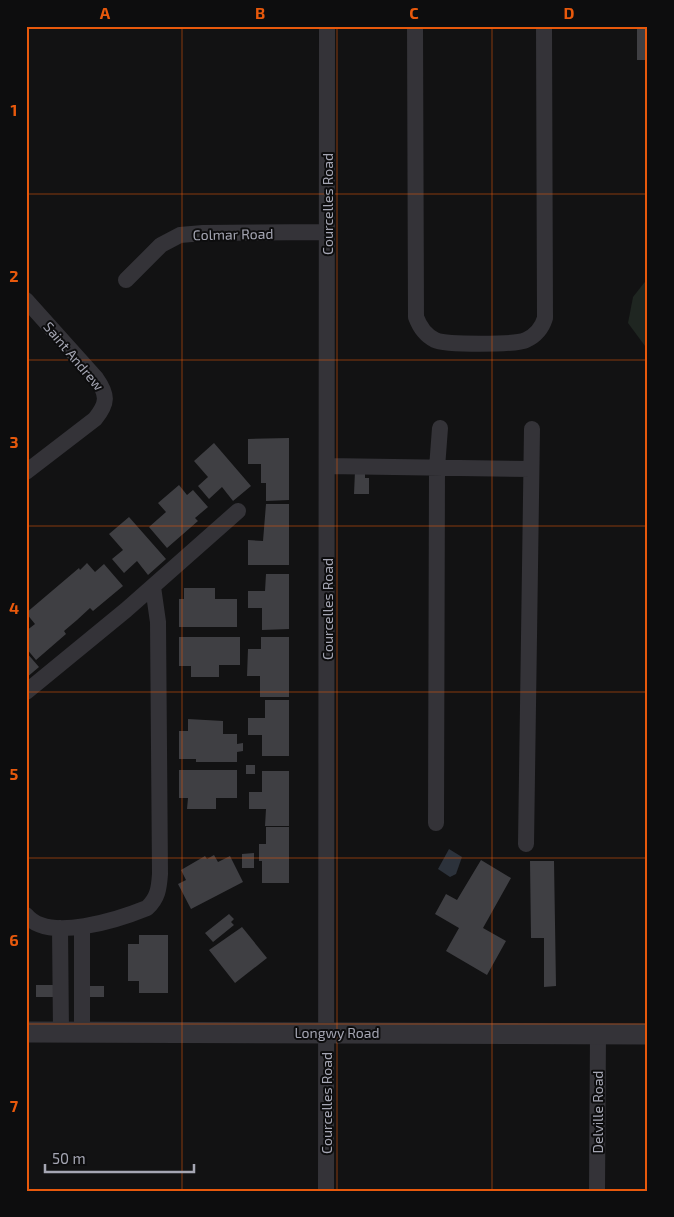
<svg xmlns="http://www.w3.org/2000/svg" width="674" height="1217" font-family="'Exo 2',sans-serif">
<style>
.green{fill:#1f2621}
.water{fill:#2c323b}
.building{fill:#3f3f43}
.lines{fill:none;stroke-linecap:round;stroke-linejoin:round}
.minor{stroke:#343338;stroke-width:16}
.tertiary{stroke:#343338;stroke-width:21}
.grid{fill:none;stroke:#e8590c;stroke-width:1;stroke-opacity:0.55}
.labels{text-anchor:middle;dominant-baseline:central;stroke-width:4;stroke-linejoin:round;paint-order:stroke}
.street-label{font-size:14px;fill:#a5a6b3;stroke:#0d0d0e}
.neatline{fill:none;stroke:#e8590c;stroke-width:2}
.grid-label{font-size:16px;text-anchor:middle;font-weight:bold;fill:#e8590c}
</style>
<rect width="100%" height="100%" fill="#121213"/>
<path class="green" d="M 648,278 L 648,350 L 628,323 L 633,297 Z"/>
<path class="water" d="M 449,849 L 462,857 L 456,874 L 450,877 L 438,869 Z"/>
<path class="building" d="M 637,26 L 648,26 L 648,60 L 637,60 Z
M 289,438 L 289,500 L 266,501 L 266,483 L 261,483 L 261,464 L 248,464 L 248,439 Z
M 214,443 L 251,486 L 233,501 L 222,487 L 209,499 L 198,486 L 208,477 L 194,461 Z
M 355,471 L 365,471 L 365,478 L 369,478 L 369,494 L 354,494 Z
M 179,485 L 187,495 L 193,490 L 208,507 L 195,518 L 198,521 L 167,548 L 149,527 L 166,512 L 158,503 Z
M 266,504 L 289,504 L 289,565 L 248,565 L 248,540 L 263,541 Z
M 129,517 L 166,559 L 148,575 L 137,561 L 124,573 L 112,559 L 123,550 L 109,534 Z
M 87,563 L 95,572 L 104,564 L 123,586 L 93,611 L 90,608 L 77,620 L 64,631 L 66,634 L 36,660 L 26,648 L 26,631 L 35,624 L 26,613 L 79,568 L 80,570 Z
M 266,574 L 289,574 L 289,629 L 262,630 L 262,608 L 248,608 L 248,591 L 265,591 Z
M 184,588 L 215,588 L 215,599 L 237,599 L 237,627 L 179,627 L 179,599 L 184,599 Z
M 179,637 L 240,637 L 240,665 L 219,665 L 219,677 L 191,677 L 191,666 L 179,666 Z
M 261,637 L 289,637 L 289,697 L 260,697 L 260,676 L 247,676 L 248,649 L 261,649 Z
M 26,652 L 39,667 L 26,678 Z
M 265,700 L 289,700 L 289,756 L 262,756 L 262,735 L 248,735 L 248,718 L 265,718 Z
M 188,719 L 223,721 L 223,734 L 237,734 L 237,744 L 243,743 L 243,751 L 237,752 L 237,762 L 196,762 L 196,759 L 179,759 L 179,731 L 188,731 Z
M 246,765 L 255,765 L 255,774 L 246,774 Z
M 179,770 L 237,770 L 237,798 L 216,798 L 216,809 L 187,809 L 188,798 L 179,798 Z
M 262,771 L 289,771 L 289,826 L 265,826 L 266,809 L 249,809 L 249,792 L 262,792 Z
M 266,827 L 289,827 L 289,883 L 262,883 L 262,861 L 259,861 L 259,844 L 266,844 Z
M 254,853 L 254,868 L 242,868 L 242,854 Z
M 214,855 L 218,862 L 230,856 L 243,882 L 191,909 L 178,884 L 186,880 L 181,870 L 205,856 L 207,859 Z
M 481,860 L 511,878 L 483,928 L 506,941 L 487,975 L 446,951 L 459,928 L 435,914 L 446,894 L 457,900 Z
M 530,861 L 554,861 L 556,986 L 544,987 L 544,938 L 531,938 Z
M 229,914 L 234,919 L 231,922 L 234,925 L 213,942 L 205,933 Z
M 242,927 L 267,958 L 235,983 L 209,950 Z
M 139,935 L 168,935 L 168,993 L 139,993 L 139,981 L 128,981 L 128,944 L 139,944 Z
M 36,985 L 54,985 L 54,997 L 36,997 Z
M 87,986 L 104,986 L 104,997 L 87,997 Z"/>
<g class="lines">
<path class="minor" d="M 415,26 L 416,317 C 420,328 425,335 435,340 C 445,345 516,345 526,340 C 537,335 542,328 545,318 L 544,26
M 126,280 L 161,245 L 180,235 L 203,233 L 327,232
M 26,300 L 96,378 C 108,395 108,403 95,419 L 26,472
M 327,466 L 531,469
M 26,692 L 126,610 L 238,511
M 436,823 L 437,468 L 440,428
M 526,844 L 532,429
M 26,915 C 48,943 120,919 147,908 C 158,898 159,888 160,874 L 158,622 L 153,587
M 82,927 L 82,1033
M 60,928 L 61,1032
M 326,1191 L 327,26
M 597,1191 L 598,1033"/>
<path class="tertiary" d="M 26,1032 L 648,1034"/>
</g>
<path class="grid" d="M 182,26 L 182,1191M 337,26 L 337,1191M 492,26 L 492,1191M 26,194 L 648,194M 26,360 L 648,360M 26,526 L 648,526M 26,692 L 648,692M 26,858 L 648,858M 26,1024 L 648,1024"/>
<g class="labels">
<g class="street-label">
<text transform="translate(327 204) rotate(-90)">Courcelles Road</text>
<text transform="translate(233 234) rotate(-1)">Colmar Road</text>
<text transform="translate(74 356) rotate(50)">Saint Andrew</text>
<text transform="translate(327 609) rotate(-90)">Courcelles Road</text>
<text x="337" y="1032">Longwy Road</text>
<text transform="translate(326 1103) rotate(-90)">Courcelles Road</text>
<text transform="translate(597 1112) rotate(-90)">Delville Road</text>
</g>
</g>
<rect width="674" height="1217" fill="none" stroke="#0d0d0e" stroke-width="55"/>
<path d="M45 1164v8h149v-8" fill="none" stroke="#a5a6b3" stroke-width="2.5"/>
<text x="52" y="1164" font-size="15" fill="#a5a6b3" stroke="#0d0d0e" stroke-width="4" paint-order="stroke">50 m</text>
<rect x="28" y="28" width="618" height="1162" class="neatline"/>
<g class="grid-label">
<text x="105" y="19">A</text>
<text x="260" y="19">B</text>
<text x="414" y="19">C</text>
<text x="569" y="19">D</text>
<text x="14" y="116">1</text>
<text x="14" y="282">2</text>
<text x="14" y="448">3</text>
<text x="14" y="614">4</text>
<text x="14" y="780">5</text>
<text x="14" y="946">6</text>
<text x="14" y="1112">7</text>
</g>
</svg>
